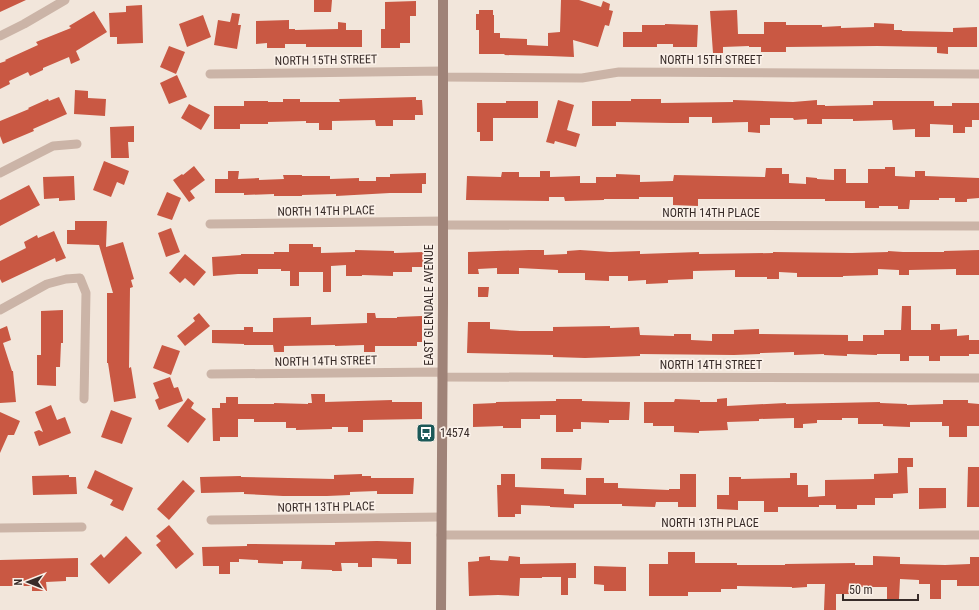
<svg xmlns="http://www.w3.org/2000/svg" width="979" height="610" font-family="'Roboto Condensed',sans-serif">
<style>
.building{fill:#c95843}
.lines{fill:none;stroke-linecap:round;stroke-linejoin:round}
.street{stroke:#cbb4a7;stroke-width:9}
.secondary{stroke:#9f8378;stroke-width:10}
.labels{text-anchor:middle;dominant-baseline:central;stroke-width:3.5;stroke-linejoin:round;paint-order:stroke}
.street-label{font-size:12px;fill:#372b28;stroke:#faf0e8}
.poi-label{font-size:12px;fill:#372b28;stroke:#faf0e8;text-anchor:start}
</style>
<rect width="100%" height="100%" fill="#f2e6db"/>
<path class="building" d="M 0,0 L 26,0 L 0,12 Z
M 314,0 L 332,0 L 331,12 L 314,12 Z
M 561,0 L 579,0 L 601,7 L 603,1 L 610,4 L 609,10 L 613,11 L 609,26 L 605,25 L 598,47 L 573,40 L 574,57 L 549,56 L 504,55 L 505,54 L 479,54 L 479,30 L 476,30 L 476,14 L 479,14 L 479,10 L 493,10 L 493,15 L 494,15 L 494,33 L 500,33 L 500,38 L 527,39 L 527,45 L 548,46 L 548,33 L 560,32 Z
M 416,1 L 416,16 L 410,16 L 410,43 L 400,43 L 400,48 L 381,48 L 381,29 L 385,29 L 385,2 Z
M 142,5 L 143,43 L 117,44 L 117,37 L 110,37 L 109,13 L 126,12 L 126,6 Z
M 737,10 L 738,34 L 764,34 L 764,22 L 786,22 L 786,25 L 822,25 L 822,27 L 841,26 L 841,28 L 874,27 L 874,23 L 894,24 L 894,30 L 902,30 L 902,31 L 953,32 L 953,28 L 977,27 L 977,47 L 948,47 L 948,54 L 937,53 L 937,47 L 877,46 L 786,47 L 786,52 L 761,52 L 761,47 L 749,47 L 749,46 L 723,47 L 723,53 L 713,53 L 710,11 Z
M 94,11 L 107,32 L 76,51 L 80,60 L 71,64 L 69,57 L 43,68 L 43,70 L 30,76 L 28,72 L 9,81 L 10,84 L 0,89 L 0,63 L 6,61 L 5,60 L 38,45 L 36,42 L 71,28 L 69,26 Z
M 232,13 L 240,14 L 238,25 L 241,25 L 237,49 L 214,45 L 218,20 L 230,22 Z
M 203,15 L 211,37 L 187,47 L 179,24 Z
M 289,20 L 289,29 L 295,29 L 295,30 L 338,29 L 338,22 L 346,23 L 346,30 L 362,30 L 362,47 L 306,47 L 306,44 L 285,44 L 285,48 L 267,48 L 267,43 L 256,44 L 256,21 Z
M 665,24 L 698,25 L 697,47 L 673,47 L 673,44 L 657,44 L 657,47 L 623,47 L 623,32 L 642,32 L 642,25 L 665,25 Z
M 169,46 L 185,52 L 176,74 L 160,67 Z
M 177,75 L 187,97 L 169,104 L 160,83 Z
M 75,90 L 88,91 L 88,98 L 106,99 L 105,116 L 74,114 Z
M 59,97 L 67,114 L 33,129 L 34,131 L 3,144 L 0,136 L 0,121 L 29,109 L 28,108 L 48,99 L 49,101 Z
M 416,97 L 416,100 L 422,100 L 423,115 L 415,115 L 415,120 L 393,120 L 393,126 L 376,126 L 375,120 L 332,121 L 332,130 L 319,130 L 319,123 L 306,123 L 306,121 L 268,122 L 268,124 L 240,124 L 240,129 L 214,129 L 214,106 L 244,106 L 244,101 L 268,101 L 268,102 L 283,102 L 283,99 L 300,99 L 300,102 L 340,102 L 339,99 Z
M 631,99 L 661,99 L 661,103 L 733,102 L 733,100 L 793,102 L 817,100 L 817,105 L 825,105 L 825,106 L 873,105 L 873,101 L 934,101 L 934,106 L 952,106 L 952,103 L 979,103 L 979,120 L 972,120 L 972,127 L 965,127 L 965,133 L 953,133 L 953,125 L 930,124 L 930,137 L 915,137 L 915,129 L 893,130 L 892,120 L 853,121 L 853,119 L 822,119 L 822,124 L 807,124 L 807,119 L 794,120 L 793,118 L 770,118 L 770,125 L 760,125 L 760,133 L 748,132 L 748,122 L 712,123 L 712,117 L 689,117 L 689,123 L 671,123 L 616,122 L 616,126 L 592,126 L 592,101 L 631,101 Z
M 558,100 L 574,105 L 567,130 L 580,134 L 576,147 L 555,141 L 554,144 L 546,142 Z
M 506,101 L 538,101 L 538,118 L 493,118 L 493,141 L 480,141 L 480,132 L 477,132 L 477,103 L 506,103 Z
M 189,104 L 210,115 L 201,130 L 181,118 Z
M 134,126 L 134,142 L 128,142 L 129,158 L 111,158 L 110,127 Z
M 104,161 L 129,171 L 124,185 L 117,182 L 111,197 L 93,190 Z
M 194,166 L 205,180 L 190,191 L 195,198 L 189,202 L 173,180 L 182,174 L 183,175 Z
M 885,167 L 895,167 L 895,176 L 915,177 L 915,171 L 925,171 L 925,176 L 979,178 L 979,198 L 967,199 L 967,202 L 955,202 L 955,198 L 939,198 L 939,200 L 910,200 L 909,209 L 898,209 L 898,206 L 879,206 L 879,208 L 865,208 L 865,201 L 825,201 L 825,199 L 698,199 L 698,206 L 673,205 L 673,197 L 639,197 L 639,199 L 604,199 L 604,200 L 565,201 L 564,197 L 549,197 L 549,201 L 466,200 L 467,176 L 501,177 L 502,172 L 519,172 L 519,177 L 540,177 L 540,171 L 550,171 L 550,177 L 580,176 L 580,183 L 596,183 L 596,177 L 616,177 L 616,174 L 640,175 L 640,182 L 673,181 L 674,175 L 765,177 L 766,168 L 782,168 L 782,174 L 789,174 L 789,183 L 806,184 L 806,177 L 817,178 L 817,179 L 834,180 L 834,169 L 846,169 L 846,183 L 868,183 L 868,169 L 885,169 Z
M 228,171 L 239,171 L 238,179 L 259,178 L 259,180 L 284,179 L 283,175 L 302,175 L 302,176 L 330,176 L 330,179 L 359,178 L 359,181 L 376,181 L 376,177 L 390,177 L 390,174 L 426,173 L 426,184 L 422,184 L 422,193 L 390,193 L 336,196 L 336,194 L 302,195 L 302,196 L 274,196 L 274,194 L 244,195 L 244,193 L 215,193 L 215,179 L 228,179 Z
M 74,176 L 75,200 L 59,201 L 59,198 L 44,199 L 43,177 Z
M 29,185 L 40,205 L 0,226 L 0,200 Z
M 167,192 L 181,198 L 172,220 L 157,215 Z
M 75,221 L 107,221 L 106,247 L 123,242 L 134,279 L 131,280 L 133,287 L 130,288 L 129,368 L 131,367 L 136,398 L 114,402 L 108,363 L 107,363 L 107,293 L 113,293 L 99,245 L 67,244 L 67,230 L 75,230 Z
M 171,228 L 180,252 L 166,257 L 158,233 Z
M 54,231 L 66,258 L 56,262 L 55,258 L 2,283 L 0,279 L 0,261 L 26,248 L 24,242 L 37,235 L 38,238 Z
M 289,244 L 313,244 L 313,247 L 321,247 L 321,253 L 355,252 L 355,250 L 394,251 L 394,253 L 424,252 L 424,267 L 412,267 L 412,272 L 393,272 L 393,276 L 362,275 L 362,276 L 346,276 L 346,265 L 331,266 L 331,292 L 323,292 L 323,272 L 299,272 L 299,286 L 290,286 L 290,271 L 281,271 L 281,269 L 258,269 L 258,274 L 238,274 L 213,276 L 212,257 L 241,255 L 241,254 L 274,254 L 274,252 L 289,252 Z
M 529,250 L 544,250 L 544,255 L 567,254 L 567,251 L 580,250 L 610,252 L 640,251 L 640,254 L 699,252 L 699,254 L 773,253 L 773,252 L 852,253 L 888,252 L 888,251 L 903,252 L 944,252 L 944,251 L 979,250 L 979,275 L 956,275 L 956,269 L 909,270 L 909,275 L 899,275 L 899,270 L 878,269 L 878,275 L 843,276 L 843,277 L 797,277 L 797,273 L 779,272 L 779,279 L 767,279 L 767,277 L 735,277 L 735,270 L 693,271 L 693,279 L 668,280 L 668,283 L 646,284 L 646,280 L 628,281 L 628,276 L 609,276 L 609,281 L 585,280 L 585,273 L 558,273 L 558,270 L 519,268 L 519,274 L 497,274 L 497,268 L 478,269 L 479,274 L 468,274 L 468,252 Z
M 185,254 L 206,272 L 194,286 L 185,278 L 180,283 L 169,273 Z
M 478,287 L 489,287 L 488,297 L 478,297 Z
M 902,306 L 911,306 L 911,330 L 931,330 L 931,324 L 940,324 L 940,330 L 957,329 L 957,336 L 969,335 L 969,340 L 979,340 L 979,354 L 969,354 L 969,356 L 940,356 L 940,361 L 929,361 L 929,356 L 909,356 L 909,361 L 900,361 L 900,354 L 877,354 L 877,355 L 847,354 L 847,356 L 824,355 L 824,354 L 794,355 L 794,352 L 760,353 L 760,354 L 734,355 L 640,354 L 640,356 L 585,358 L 553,357 L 553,355 L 467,353 L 468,322 L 490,322 L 490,329 L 520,331 L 553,331 L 553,327 L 610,326 L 610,328 L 639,327 L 640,335 L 674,336 L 674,334 L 691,334 L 691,340 L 712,341 L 712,334 L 734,334 L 734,330 L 759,329 L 759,334 L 848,335 L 848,341 L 863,341 L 863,335 L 884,335 L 884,330 L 901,330 Z
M 63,310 L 63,343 L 61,343 L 60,367 L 56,367 L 56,386 L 37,385 L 37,355 L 41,355 L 41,311 Z
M 199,313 L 210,326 L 185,346 L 177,336 L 195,321 L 193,318 Z
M 367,313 L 375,313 L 376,318 L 397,318 L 397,317 L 422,316 L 422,342 L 417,342 L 417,346 L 375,346 L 375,352 L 364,352 L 364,345 L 335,346 L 335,345 L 284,346 L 284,352 L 274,352 L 273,345 L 244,345 L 244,344 L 212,343 L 212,330 L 244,330 L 244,327 L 253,327 L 253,332 L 273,332 L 273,318 L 311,317 L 311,325 L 367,323 Z
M 7,326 L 11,340 L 3,343 L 12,371 L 13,371 L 16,402 L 0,403 L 0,329 Z
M 162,345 L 180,351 L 171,375 L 153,368 Z
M 170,377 L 174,388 L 178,387 L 183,401 L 159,410 L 155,400 L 159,398 L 153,383 Z
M 311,394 L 325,394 L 325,402 L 392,400 L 392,402 L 422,402 L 422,419 L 363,420 L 363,432 L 348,432 L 348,427 L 332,427 L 332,429 L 296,430 L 296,428 L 286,428 L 286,422 L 254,422 L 254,419 L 238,419 L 238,437 L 220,437 L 220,441 L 213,441 L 212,408 L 220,408 L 220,403 L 226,403 L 226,397 L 238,397 L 238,404 L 274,404 L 274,403 L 308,404 L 308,403 L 312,403 Z
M 188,398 L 194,403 L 191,408 L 206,419 L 188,443 L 167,426 Z
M 727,398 L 727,406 L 786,403 L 786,404 L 880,402 L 880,403 L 907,404 L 907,405 L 943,404 L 943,400 L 968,400 L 968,403 L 979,404 L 979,426 L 967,426 L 967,437 L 949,437 L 949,426 L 942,426 L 942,422 L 910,422 L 910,427 L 883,426 L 883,424 L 858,424 L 858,418 L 842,418 L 842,420 L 817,420 L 817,423 L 803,424 L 803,428 L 794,428 L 794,418 L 759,419 L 759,421 L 727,422 L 728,430 L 699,431 L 699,433 L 674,432 L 674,426 L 653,426 L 653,423 L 644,423 L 644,402 L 674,402 L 675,399 L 700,400 L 700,402 L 717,402 L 717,399 Z
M 556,399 L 582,399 L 582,401 L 630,402 L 629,420 L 609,420 L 609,423 L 581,422 L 581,429 L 573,429 L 573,432 L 556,432 L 556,415 L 540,415 L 540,419 L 521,419 L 521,428 L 503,428 L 503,426 L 473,427 L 473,404 L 496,403 L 496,402 L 556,401 Z
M 51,405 L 57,420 L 65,417 L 71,433 L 39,446 L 34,432 L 39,430 L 43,432 L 35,412 Z
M 111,410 L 132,418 L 122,444 L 101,437 Z
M 0,412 L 20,421 L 14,435 L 8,435 L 0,453 Z
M 541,458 L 582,458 L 581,470 L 541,469 Z
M 898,458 L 913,458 L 913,467 L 907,467 L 908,493 L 893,494 L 893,498 L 875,498 L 875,505 L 857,505 L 857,509 L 836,509 L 836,505 L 819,505 L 819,507 L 778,507 L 778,512 L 764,512 L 764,501 L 738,501 L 738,510 L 717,509 L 717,495 L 729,495 L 729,477 L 741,477 L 741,479 L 790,478 L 790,473 L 797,473 L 797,485 L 808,485 L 808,497 L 825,496 L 825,480 L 874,479 L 874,474 L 898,473 Z
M 968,467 L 979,467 L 979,507 L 967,507 Z
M 95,470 L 133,488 L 123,511 L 110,505 L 113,500 L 87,488 Z
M 362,474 L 362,476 L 371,476 L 371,478 L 414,478 L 413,494 L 377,494 L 377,491 L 350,492 L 350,495 L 327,496 L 283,496 L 244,494 L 244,492 L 201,493 L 200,477 L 241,476 L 241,477 L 334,479 L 334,475 Z
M 501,474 L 515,474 L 515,487 L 564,489 L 564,494 L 586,495 L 586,478 L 604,478 L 604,483 L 618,483 L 618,488 L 669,490 L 669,489 L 680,489 L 680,474 L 696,474 L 696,507 L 678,507 L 678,502 L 656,502 L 655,507 L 622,506 L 622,504 L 574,504 L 574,508 L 550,507 L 550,506 L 521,505 L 521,514 L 515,514 L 515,517 L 498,517 L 497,485 L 501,485 Z
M 69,475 L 69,477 L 76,477 L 77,494 L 33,495 L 32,476 Z
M 183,480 L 195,491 L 169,520 L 157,509 Z
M 919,488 L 946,488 L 946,508 L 919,509 Z
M 169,525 L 194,554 L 176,569 L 156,545 L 161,541 L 156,536 Z
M 126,536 L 142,553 L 109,584 L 90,564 L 101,554 L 104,558 Z
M 377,541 L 411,542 L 411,564 L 397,564 L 397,559 L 372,558 L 372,567 L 358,567 L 358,563 L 341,563 L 342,571 L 332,571 L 332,570 L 301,569 L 302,561 L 283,561 L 283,564 L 258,563 L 258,560 L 239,559 L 239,562 L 230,562 L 230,574 L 219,574 L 219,566 L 203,566 L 202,547 L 247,546 L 247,544 L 335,545 L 335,542 Z
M 668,552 L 695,552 L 695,563 L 737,563 L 737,565 L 785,565 L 785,564 L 855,563 L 855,565 L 873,565 L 873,556 L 900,557 L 900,564 L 945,565 L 970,564 L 970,557 L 979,557 L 979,586 L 957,586 L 957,580 L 941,580 L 941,599 L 930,599 L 930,584 L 919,584 L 919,580 L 900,579 L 899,599 L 887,599 L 887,587 L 855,587 L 855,594 L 836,594 L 836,610 L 824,610 L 825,584 L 807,584 L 807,587 L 792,588 L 792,587 L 737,586 L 737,589 L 721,589 L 721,592 L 688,592 L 688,596 L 649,596 L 649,564 L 668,564 Z
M 490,556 L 490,560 L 508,561 L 509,556 L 520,557 L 520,564 L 576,563 L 576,578 L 568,578 L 568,595 L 561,595 L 561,577 L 542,577 L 542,578 L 520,578 L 519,596 L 498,595 L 469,596 L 468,562 L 479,561 L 479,557 Z
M 78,558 L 78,577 L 66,577 L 66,581 L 46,582 L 47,591 L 32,591 L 32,586 L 0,586 L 0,560 Z
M 594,566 L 626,567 L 626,591 L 604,591 L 604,585 L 594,584 Z"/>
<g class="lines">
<path class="street" d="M 0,36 L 24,24 L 65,0
M 210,74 L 443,71
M 443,77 L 582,78 L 619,72 L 979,74
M 0,173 L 53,146 L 77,144
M 210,224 L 443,221
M 443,225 L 979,226
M 0,310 L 47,284 L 66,279 L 80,278 L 86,293 L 84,399
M 211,374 L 442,372
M 442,377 L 979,378
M 211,520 L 441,517
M 0,528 L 82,527
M 441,535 L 979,535"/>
<path class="secondary" d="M 441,610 L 443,303 L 443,0"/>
</g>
<defs>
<g id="bus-square" transform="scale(1)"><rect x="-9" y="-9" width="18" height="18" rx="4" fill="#1c5958" stroke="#faf0e8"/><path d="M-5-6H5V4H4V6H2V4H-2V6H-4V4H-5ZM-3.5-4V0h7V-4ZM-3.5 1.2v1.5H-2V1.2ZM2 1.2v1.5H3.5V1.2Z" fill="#fff"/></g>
</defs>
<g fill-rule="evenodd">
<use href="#bus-square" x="426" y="433"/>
</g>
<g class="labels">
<g class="street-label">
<text transform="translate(326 60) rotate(-1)">NORTH 15TH STREET</text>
<text x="711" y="60">NORTH 15TH STREET</text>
<text transform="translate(326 211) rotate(-1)">NORTH 14TH PLACE</text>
<text x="711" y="213">NORTH 14TH PLACE</text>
<text transform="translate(429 305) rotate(-90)">EAST GLENDALE AVENUE</text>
<text transform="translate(326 361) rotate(-1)">NORTH 14TH STREET</text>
<text x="711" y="365">NORTH 14TH STREET</text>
<text transform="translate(326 507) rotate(-1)">NORTH 13TH PLACE</text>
<text x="710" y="523">NORTH 13TH PLACE</text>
</g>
<g class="poi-label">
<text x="440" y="433">14574</text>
</g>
</g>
<g transform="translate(28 582) rotate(270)" stroke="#faf0e8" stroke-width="3" paint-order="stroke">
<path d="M0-3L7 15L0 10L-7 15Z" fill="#372b28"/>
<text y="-6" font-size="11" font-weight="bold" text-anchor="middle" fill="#372b28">N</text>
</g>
<path d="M843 594v6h75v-6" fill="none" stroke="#372b28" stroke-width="2"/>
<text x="849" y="594" font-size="12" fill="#372b28" stroke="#faf0e8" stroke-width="3" paint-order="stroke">50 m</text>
</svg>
